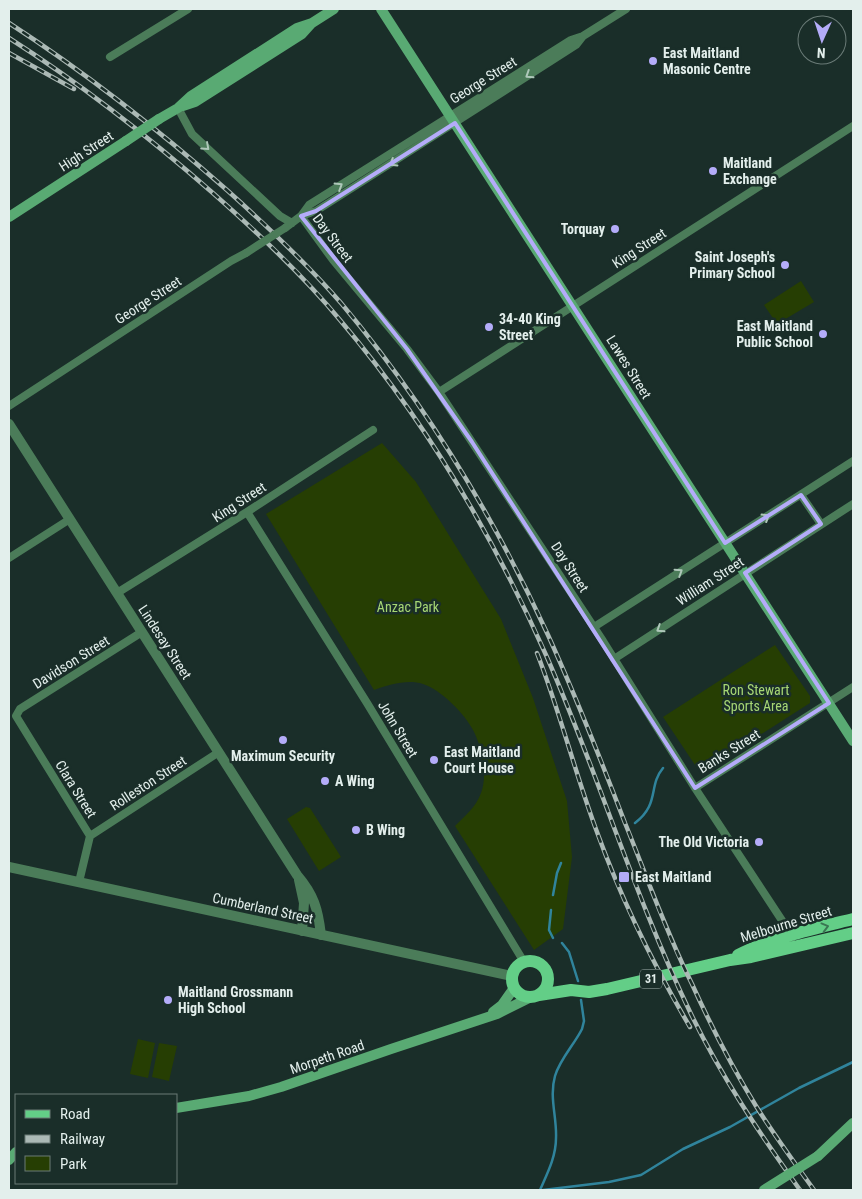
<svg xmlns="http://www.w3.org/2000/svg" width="862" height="1199" font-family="'Roboto Condensed',sans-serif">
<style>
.green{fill:#263e03}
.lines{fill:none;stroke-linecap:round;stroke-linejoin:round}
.stream{stroke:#30849c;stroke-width:2.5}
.minor{stroke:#4b7c59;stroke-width:8}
.tertiary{stroke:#4b7c59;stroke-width:10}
.secondary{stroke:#59aa73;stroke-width:10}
.primary{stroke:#63ce87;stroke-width:12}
.rail-casing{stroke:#abb9b5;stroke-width:4.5}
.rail{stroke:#1a2e29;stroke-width:2.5;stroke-dasharray:8;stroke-linecap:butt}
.minor-bridge{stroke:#4b7c59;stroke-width:8}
.secondary-bridge{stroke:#59aa73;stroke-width:10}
.oneway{stroke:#aec7b9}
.oneway2{stroke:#3b7653}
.marked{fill:none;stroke:#b4acf9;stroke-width:4;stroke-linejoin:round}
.poi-dot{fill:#b4acf9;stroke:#1a2e29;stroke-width:2}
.labels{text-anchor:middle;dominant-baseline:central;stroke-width:5;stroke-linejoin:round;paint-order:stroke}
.shield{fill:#1a2e29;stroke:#a7b5b2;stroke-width:1}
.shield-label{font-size:12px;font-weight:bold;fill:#e3efec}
.poi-label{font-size:14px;font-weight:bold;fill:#e3efec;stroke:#1a2e29;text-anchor:start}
.street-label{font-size:14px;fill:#e3efec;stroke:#1a2e29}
.park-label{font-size:14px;fill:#a7d774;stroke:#1a2e29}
</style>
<rect width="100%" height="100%" fill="#1a2e29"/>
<path class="green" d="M 801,281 L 814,302 L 777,324 L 764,305 Z
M 382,443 L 416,482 L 501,619 L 533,698 L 567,801 L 572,857 L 563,929 L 534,950 L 455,826 C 465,816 476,807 481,793 C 488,775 482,747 473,730 C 465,714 440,689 423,684 C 407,679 389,685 374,690 L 266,514 Z
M 775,645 L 810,696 L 810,703 L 705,770 L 697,768 L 663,717 Z
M 306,807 L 310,808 L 341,857 L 319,871 L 287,819 Z
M 138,1039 L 155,1043 L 148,1078 L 130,1074 Z
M 159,1043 L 177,1046 L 169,1081 L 152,1077 Z"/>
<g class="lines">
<path class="stream" d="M 635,823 C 660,804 648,786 663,768
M 553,895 L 557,873 L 561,863
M 551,910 L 549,930 L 553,938
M 562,943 L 569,952 L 578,981
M 540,1190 C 547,1174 556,1157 556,1138 C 557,1117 549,1097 555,1076 C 560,1059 574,1045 582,1029 L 584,1021 L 581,1000
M 543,1190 L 609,1182 L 641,1175 L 683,1149 L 730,1127 L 799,1088 L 853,1062"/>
<path class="minor" d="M 110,57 L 188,9
M 178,108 L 192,134 L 280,216 L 292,223
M 301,216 L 333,260 L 407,349 L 439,392 L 603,641 L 695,788 L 785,925 L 791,939
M 301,216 L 316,211 L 576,45 L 583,36
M 285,228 L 301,216 L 309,205 L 571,40 L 583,36 L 626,9
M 439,392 L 853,126
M 9,406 L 231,261 L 246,253
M 801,495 L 821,524
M 247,512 L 367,703 L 524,962
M 9,558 L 70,519
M 117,593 L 247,512 L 373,430
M 594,627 L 853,461
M 614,659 L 853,504
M 695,788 L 853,687
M 90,836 L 219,752
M 79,882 L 90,836 L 16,716 L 20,709 L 142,632"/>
<path class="tertiary" d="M 9,424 L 297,875 C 314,895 318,909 321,935
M 9,867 L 512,976
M 299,880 L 304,903 L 302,931"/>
<path class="secondary" d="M 381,9 L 853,741
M 183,106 L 195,102 L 302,34 L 311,24
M 159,119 L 178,108 L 191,96 L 297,28 L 312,23 L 334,9
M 9,217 L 126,141
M 493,1012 L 502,1005 L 514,988
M 176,1108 L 249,1096 L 281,1087 L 391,1049 L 497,1014 L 529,998
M 818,1156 L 853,1123
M 9,1160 L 16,1152"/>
<path class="primary" d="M 738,955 C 771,938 817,928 853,919
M512 979a18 18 0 1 1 36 0a18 18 0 1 1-36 0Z
M 539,995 L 571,990 L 589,992 L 607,989 L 730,960 L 751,957 L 853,933"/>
<g class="rail-casing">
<path id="rail" d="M 9,23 C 86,73 159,130 228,191 C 267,226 306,263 341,303 C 425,403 494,517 548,635 C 576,697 601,760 625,823 C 647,877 666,932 692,984 C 711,1026 732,1067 756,1106 C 774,1135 794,1162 814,1190
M 9,38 C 81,84 149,137 214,194 C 258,233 302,274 340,320 C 425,420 493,536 546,655 C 598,773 635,898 691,1014 C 721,1076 760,1134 800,1190
M 9,53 L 74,89
M 537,653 C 560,712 575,773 597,832 C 622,901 653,964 690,1027"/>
</g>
<use href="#rail" class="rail"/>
<path class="minor-bridge" d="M 246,253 L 285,228"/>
<path class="secondary-bridge" d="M 126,141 L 159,119
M 764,1190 L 818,1156"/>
</g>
<defs><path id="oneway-chevron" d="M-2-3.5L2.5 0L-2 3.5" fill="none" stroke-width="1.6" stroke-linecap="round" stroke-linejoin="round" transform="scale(1.25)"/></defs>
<g class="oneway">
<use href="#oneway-chevron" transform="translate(529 75) rotate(147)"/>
<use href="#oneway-chevron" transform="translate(206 147) rotate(42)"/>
<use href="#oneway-chevron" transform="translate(393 163) rotate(148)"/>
<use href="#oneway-chevron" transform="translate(339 186) rotate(-32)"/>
<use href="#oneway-chevron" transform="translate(766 517) rotate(-32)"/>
<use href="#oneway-chevron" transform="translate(679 572) rotate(-33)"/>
<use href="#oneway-chevron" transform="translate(660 629) rotate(147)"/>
</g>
<use class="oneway2" href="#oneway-chevron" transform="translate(825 927) rotate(-15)"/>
<path class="marked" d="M 455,123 L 725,543 L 801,495 L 821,524 L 745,573 L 829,703 L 695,788 L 472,442 L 407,349 L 301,216 L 316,211 Z"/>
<g class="poi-dot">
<circle cx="653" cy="61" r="5"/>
<circle cx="713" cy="171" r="5"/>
<circle cx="615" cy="229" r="5"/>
<circle cx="785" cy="265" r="5"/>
<circle cx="489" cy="327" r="5"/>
<circle cx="823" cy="334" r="5"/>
<circle cx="283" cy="740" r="5"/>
<circle cx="434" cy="760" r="5"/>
<circle cx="325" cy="781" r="5"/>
<circle cx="356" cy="830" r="5"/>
<circle cx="759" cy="842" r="5"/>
<rect x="618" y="871" width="12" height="12" rx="2.5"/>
<circle cx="168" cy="1000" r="5"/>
</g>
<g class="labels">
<rect class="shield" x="640" y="969.5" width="22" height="19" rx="4"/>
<g class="shield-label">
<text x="651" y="979">31</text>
</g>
<g class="poi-label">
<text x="663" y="53">East Maitland<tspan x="663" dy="16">Masonic Centre</tspan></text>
<text x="723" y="163">Maitland<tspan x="723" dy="16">Exchange</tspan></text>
<text x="605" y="229" text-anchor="end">Torquay</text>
<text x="775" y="257" text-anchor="end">Saint Joseph's<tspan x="775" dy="16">Primary School</tspan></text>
<text x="499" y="319">34-40 King<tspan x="499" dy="16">Street</tspan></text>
<text x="813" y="326" text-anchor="end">East Maitland<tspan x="813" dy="16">Public School</tspan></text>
<text x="444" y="752">East Maitland<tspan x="444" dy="16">Court House</tspan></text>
<text x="283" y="756" text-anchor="middle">Maximum Security</text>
<text x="335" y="781">A Wing</text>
<text x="366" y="830">B Wing</text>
<text x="749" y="842" text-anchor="end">The Old Victoria</text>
<text x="635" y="877">East Maitland</text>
<text x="178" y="992">Maitland Grossmann<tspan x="178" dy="16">High School</tspan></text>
</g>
<g class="street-label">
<text transform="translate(483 80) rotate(-32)">George Street</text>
<text transform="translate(86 151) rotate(-33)">High Street</text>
<text transform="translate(333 238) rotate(53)">Day Street</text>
<text transform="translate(639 248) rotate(-33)">King Street</text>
<text transform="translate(148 300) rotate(-33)">George Street</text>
<text transform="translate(629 367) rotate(58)">Lawes Street</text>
<text transform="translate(239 502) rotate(-33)">King Street</text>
<text transform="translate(570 567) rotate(57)">Day Street</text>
<text transform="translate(710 581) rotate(-33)">William Street</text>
<text transform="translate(165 642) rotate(57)">Lindesay Street</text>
<text transform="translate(71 662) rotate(-32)">Davidson Street</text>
<text transform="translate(398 729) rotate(59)">John Street</text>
<text transform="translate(729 751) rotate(-32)">Banks Street</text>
<text transform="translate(148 783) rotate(-33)">Rolleston Street</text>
<text transform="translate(76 789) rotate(58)">Clara Street</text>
<text transform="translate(263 908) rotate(12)">Cumberland Street</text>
<text transform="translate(786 924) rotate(-17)">Melbourne Street</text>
<text transform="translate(327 1057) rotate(-19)">Morpeth Road</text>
</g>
<g class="park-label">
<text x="408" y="607">Anzac Park</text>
<text x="756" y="690">Ron Stewart<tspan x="756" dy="16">Sports Area</tspan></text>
</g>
</g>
<rect width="862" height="1199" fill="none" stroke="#e3efec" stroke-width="20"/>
<rect x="15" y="1094" width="162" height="90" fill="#1a2e29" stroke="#6a7b77"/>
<rect x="25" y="1110" width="25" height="8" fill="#63ce87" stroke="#6a7b77"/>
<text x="60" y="1119" font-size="15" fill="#e3efec">Road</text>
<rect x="25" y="1135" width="25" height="8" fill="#abb9b5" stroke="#6a7b77"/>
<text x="60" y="1144" font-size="15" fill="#e3efec">Railway</text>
<rect x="25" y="1156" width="25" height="15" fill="#263e03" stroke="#6a7b77"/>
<text x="60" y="1169" font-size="15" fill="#e3efec">Park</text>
<g transform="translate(822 40) rotate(183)"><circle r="24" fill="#1a2e29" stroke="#6a7b77"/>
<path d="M0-4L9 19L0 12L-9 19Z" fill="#b4acf9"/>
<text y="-8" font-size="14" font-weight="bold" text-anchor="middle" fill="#e3efec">N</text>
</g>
</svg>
